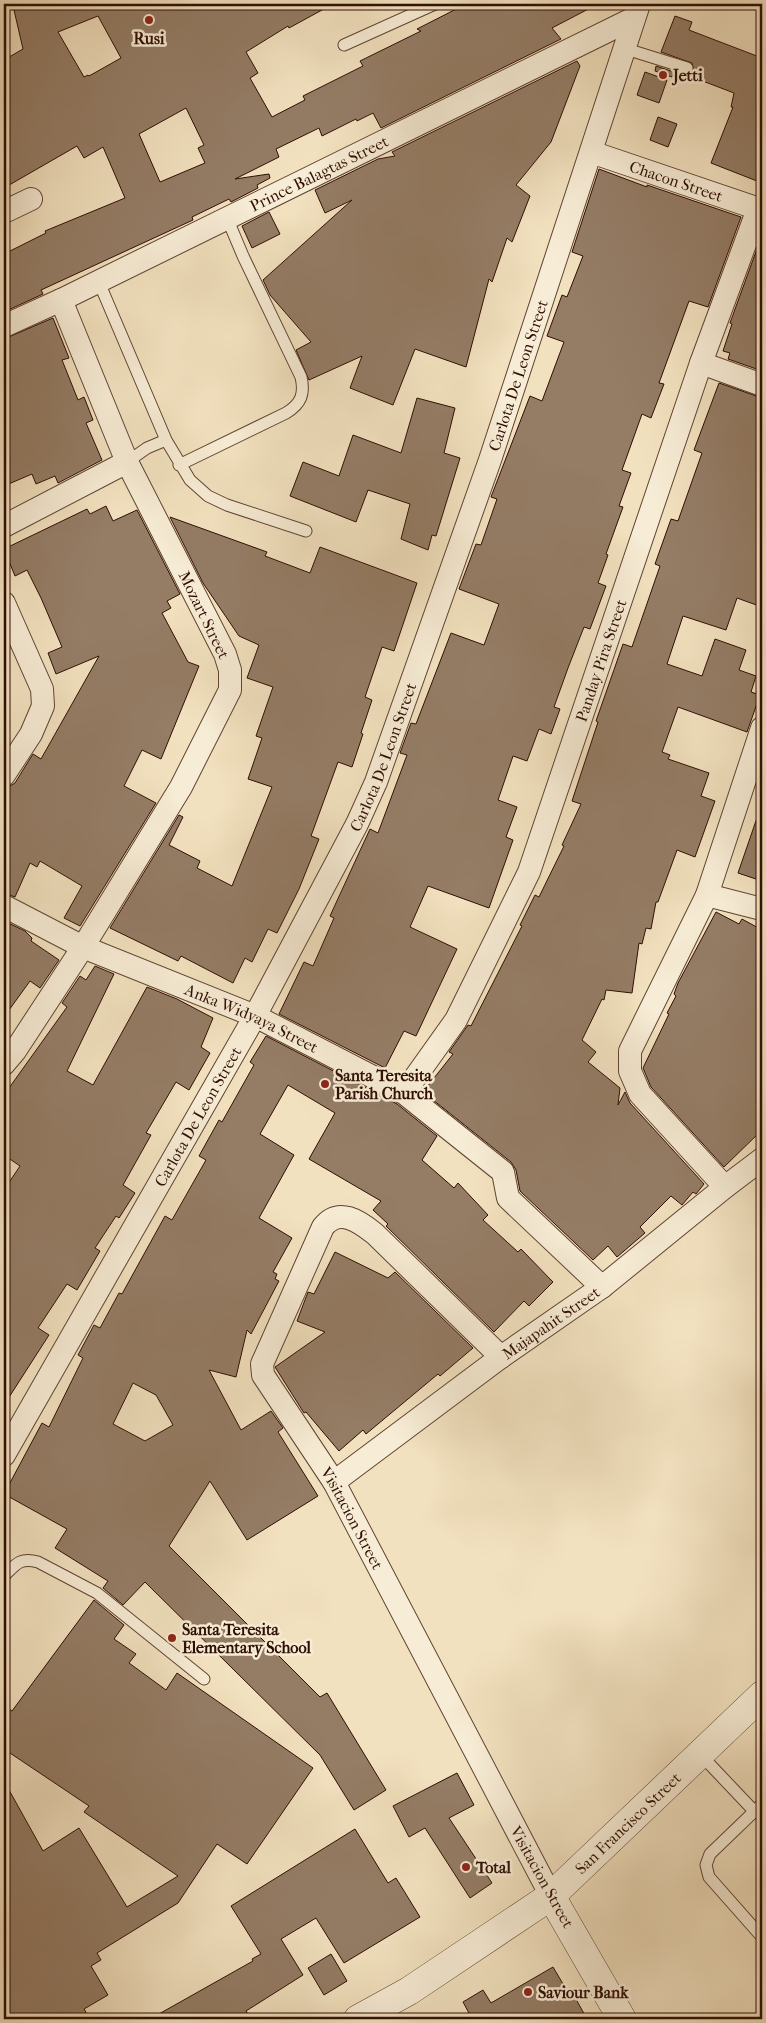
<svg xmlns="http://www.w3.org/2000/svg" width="766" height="2023" font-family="'IM FELL French Canon',serif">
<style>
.building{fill:#947c65;stroke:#2f0e03;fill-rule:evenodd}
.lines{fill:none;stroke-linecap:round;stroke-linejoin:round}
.service-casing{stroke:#604332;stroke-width:13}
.minor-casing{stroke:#604332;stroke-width:24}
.tertiary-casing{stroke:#604332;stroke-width:29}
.service{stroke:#f7ecd5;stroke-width:11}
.minor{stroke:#f7ecd5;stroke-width:22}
.tertiary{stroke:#f7ecd5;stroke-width:28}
.poi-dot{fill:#8f2418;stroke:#f7ecd5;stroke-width:2}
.labels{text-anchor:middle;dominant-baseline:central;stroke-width:5;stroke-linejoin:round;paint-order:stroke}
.poi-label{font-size:16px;font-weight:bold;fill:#2f0e03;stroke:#f7ecd5;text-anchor:start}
.street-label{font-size:16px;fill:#2f0e03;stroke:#f7ecd5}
</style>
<rect width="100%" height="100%" fill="#f2e1bf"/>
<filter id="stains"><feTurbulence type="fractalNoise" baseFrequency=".004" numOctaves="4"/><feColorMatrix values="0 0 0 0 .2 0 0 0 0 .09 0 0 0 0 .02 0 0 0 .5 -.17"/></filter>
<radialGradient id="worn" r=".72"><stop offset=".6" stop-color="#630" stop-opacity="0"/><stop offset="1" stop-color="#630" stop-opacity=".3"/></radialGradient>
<path class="building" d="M 29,4 L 333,4 L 289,28 L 288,26 L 246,52 L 258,73 L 250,78 L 272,117 L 305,100 L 303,96 L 363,66 L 360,61 L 421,31 L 417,29 L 466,4 L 598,4 L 552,28 L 561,39 L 381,128 L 373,113 L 357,121 L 356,119 L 322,136 L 319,128 L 276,149 L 279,157 L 235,179 L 269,174 L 270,178 L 257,185 L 258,188 L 231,202 L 229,199 L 192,217 L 193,220 L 41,290 L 43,294 L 4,312 L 4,254 L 46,233 L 45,231 L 125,198 L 103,147 L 84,158 L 77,146 L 4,188 L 4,60 L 23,49 L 14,10 L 30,7 ZM 98,16 L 121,58 L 89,76 L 88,75 L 84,77 L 58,32 ZM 186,108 L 204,145 L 198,148 L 205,163 L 160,182 L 139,134 Z
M 675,16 L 692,22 L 689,30 L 762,58 L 762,183 L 711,163 L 733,107 L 731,107 L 734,93 L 687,75 L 694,71 L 692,63 L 661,52 Z
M 577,61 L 580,66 L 551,142 L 516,185 L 530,196 L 512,242 L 507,238 L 492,282 L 489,279 L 466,367 L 415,349 L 393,405 L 350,388 L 362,356 L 309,380 L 296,350 L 311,342 L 270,295 L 263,280 L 352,200 L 325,213 L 315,190 L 378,159 L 395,156 L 392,152 Z
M 656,66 L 674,72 L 672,77 L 655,71 Z
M 645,72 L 667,80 L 659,103 L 637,95 Z
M 658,117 L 677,124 L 668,147 L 650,140 Z
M 599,169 L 647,187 L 647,185 L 741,217 L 708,307 L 689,301 L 659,383 L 664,384 L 651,418 L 642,414 L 622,470 L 631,473 L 619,506 L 623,507 L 606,554 L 608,555 L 598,583 L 606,586 L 590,629 L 584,627 L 568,668 L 554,707 L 560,709 L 551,734 L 539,729 L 527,761 L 513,756 L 498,800 L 517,807 L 506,837 L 513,840 L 489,908 L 428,886 L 410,927 L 457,949 L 416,1036 L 404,1031 L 385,1068 L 279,1014 L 304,962 L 313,966 L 334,918 L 330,916 L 370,829 L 378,833 L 407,755 L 400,753 L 411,723 L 416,724 L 451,633 L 484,645 L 499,604 L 459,589 L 476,544 L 481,545 L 497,499 L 491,497 L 530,396 L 542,401 L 564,342 L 547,336 L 562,295 L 567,297 L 583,256 L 572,252 Z
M 269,212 L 280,234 L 252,248 L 242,226 Z
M 762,235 L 762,371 L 728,359 L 730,353 L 723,351 L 732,324 L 730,323 Z
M 53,318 L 69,358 L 62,360 L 78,400 L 84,397 L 93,420 L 86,423 L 102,460 L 58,483 L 55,476 L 36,484 L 32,474 L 4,486 L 4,339 Z
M 719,383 L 762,398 L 762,607 L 737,598 L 726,630 L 683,616 L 667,664 L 702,676 L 715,639 L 746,650 L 739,670 L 756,676 L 751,692 L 760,695 L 747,732 L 678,707 L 662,752 L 670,755 L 668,759 L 709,773 L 701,796 L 715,801 L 695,857 L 677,850 L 658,902 L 656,902 L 651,929 L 646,928 L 642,944 L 639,943 L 632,993 L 606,990 L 604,1000 L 602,999 L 582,1040 L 596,1052 L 588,1062 L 620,1088 L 618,1105 L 625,1092 L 630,1103 L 704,1184 L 696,1194 L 693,1192 L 682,1205 L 671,1196 L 640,1227 L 645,1233 L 617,1257 L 608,1246 L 593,1260 L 520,1191 L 516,1170 L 511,1162 L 423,1092 L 453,1054 L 449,1052 L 468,1025 L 471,1026 L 522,926 L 520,925 L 535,895 L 539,897 L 564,846 L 562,845 L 581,804 L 572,801 L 598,722 L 596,721 L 623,644 L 632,647 L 660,566 L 655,564 L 671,519 L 678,521 L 702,453 L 694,450 Z
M 417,398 L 455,408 L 444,453 L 460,458 L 436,536 L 432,535 L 428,550 L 401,539 L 410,504 L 368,490 L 356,522 L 290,496 L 303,462 L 339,476 L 353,435 L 401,453 Z
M 106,506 L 113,521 L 137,510 L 180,594 L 167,601 L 171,608 L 162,613 L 188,662 L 199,666 L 161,759 L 142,750 L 124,786 L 156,803 L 80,926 L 64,918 L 82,886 L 40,861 L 37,867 L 30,863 L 15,897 L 4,893 L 4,788 L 10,786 L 15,783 L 33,754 L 41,759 L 99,656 L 56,674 L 48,653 L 62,647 L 41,598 L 27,570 L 15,576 L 4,549 L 87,509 L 90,514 Z
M 170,517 L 267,552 L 265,556 L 310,573 L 320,547 L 417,583 L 394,651 L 382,647 L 365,697 L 372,700 L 361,733 L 363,734 L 352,767 L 338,762 L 311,836 L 319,839 L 299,889 L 277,933 L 268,929 L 252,962 L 245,958 L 233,983 L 181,956 L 178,961 L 110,928 L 179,815 L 183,817 L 169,845 L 200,861 L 197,868 L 232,886 L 272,787 L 248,779 L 262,738 L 256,736 L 273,687 L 247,678 L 259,645 L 239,636 L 203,583 Z
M 759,812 L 762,813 L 762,881 L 738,873 Z
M 716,912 L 739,924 L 742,919 L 762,930 L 762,1130 L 724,1167 L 651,1087 L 643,1068 L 669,1014 L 667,1013 L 676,996 L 674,994 L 678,983 Z
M 4,921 L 25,931 L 32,938 L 31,941 L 59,960 L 40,988 L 30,981 L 4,1017 Z
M 95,966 L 114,974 L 67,1071 L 93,1085 L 147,987 L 177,999 L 213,1018 L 201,1047 L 210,1053 L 189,1090 L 176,1082 L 146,1133 L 151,1135 L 123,1185 L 135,1193 L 119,1218 L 116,1216 L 95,1248 L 100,1251 L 77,1290 L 67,1284 L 38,1328 L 49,1335 L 4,1405 L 4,1190 L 20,1166 L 4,1155 L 4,1095 L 67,1007 L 62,1003 L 80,976 L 86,980 Z
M 266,1036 L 397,1104 L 437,1136 L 422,1160 L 454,1188 L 458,1183 L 488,1215 L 483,1220 L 518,1252 L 521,1249 L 553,1282 L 529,1306 L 524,1301 L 494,1332 L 386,1226 L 388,1224 L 373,1210 L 381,1201 L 309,1159 L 335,1113 L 288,1085 L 260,1134 L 294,1155 L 259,1218 L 292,1238 L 273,1272 L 277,1274 L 275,1279 L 279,1281 L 251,1334 L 247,1330 L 236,1377 L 209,1370 L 241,1430 L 271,1411 L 283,1428 L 278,1432 L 318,1496 L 247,1540 L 210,1481 L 169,1546 L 320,1697 L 327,1693 L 386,1790 L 354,1810 L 320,1755 L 145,1582 L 123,1605 L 103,1588 L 108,1581 L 55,1548 L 67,1529 L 4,1494 L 42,1423 L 49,1427 L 83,1358 L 78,1355 L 94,1325 L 100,1328 L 119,1293 L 122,1294 L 165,1216 L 172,1220 L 206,1160 L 199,1156 L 219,1120 L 222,1122 L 254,1065 L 250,1062 ZM 133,1383 L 156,1395 L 173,1425 L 145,1441 L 113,1424 Z
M 335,1252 L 388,1278 L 395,1272 L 473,1348 L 440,1376 L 438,1374 L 366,1434 L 363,1430 L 339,1451 L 306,1412 L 304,1413 L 275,1367 L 325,1332 L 297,1321 L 308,1292 L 314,1294 Z
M 94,1600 L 124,1625 L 114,1639 L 136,1654 L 129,1663 L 166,1690 L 177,1673 L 313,1768 L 247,1864 L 217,1844 L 178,1903 L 97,1953 L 101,1960 L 91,1966 L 108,1995 L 84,2009 L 90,2019 L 8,2019 L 4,2012 L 4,1781 L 43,1851 L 79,1828 L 127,1907 L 178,1876 L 84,1812 L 89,1806 L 4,1749 L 4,1706 L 12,1711 Z
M 457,1773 L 474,1805 L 449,1818 L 492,1883 L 470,1898 L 425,1828 L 409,1837 L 393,1806 Z
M 355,1829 L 388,1883 L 396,1878 L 420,1917 L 344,1963 L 316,1918 L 281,1939 L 303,1975 L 246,2011 L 251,2019 L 150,2019 L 253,1961 L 252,1959 L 261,1954 L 231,1906 Z
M 331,1954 L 347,1981 L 324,1995 L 308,1968 Z
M 553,1967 L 569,1994 L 572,1992 L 587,2019 L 463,2019 L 470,2015 L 463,2002 L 483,1990 L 491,2003 Z"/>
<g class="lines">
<g class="service-casing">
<path id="service" d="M 344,45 L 435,4
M 623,48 L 687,68
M 98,280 L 166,440 L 190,480 L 208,496 L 227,505 L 306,531
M 127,462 L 147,448 L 166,440
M 179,465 L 286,413 C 301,404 305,394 301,377 L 243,256 L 227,218
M 4,1576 C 16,1564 20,1557 38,1562 L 97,1593 L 204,1679
M 699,1753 L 754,1811
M 762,1804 L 710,1854 L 706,1865 L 709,1877 L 762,1937"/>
</g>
<g class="minor-casing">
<g id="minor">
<path id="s1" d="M 591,152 L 762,210"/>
<path d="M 4,212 L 31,199"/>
<path id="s2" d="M 4,326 L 61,300 L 634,18"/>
<path d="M 701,363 L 762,385"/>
<path d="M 4,526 L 127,462"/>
<path d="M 4,603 L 42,689 L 43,706 L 31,734 L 4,775"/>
<path d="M 707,895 L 762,909"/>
<path id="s3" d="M 4,906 L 83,947 L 255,1016 L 404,1093 L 503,1172 L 508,1198 L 602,1287"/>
<path d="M 4,1064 L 15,1051 L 83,947 L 181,787 L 230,690 L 230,670 L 225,654 L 127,462 L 61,300"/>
<path id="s4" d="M 404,1093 L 456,1020 L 529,872 L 701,363 L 758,209"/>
<path d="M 725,1187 L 640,1094 L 630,1071 L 630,1051 L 707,895 L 762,728"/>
<path id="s5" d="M 501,1357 L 375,1234 C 359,1221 339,1207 323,1227 L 262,1364 L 263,1375 L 334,1482 L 551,1896"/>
<path id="s6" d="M 4,1455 L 255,1016 L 357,824 L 376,782 L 490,460 L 639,4"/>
<path id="s7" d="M 334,1482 L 501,1357 L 602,1287 L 725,1187 L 762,1159"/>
</g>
</g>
<g class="tertiary-casing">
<g id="tertiary">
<path d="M 551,1896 L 622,2019"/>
<path id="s8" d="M 358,2019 L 409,1991 L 551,1896 L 762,1695"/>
</g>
</g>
<use href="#service" class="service"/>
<use href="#minor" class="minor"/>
<use href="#tertiary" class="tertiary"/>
</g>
<g class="poi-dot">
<circle cx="149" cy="20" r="5"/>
<circle cx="663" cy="75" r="5"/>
<circle cx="325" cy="1084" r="5"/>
<circle cx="172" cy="1638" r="5"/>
<circle cx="466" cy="1867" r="5"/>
<circle cx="528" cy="1992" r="5"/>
</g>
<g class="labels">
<g class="poi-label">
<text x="149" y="38" text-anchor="middle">Rusi</text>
<text x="673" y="75">Jetti</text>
<text x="335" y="1075">Santa Teresita<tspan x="335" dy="18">Parish Church</tspan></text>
<text x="182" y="1629">Santa Teresita<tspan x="182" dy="18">Elementary School</tspan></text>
<text x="476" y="1867">Total</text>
<text x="538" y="1992">Saviour Bank</text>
</g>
<g class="street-label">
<text stroke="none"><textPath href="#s2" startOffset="350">Prince Balagtas Street</textPath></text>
<text stroke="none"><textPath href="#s1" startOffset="90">Chacon Street</textPath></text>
<text stroke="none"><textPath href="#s6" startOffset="1200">Carlota De Leon Street</textPath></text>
<text transform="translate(204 615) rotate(64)">Mozart Street</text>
<text stroke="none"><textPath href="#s4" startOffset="478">Panday Pira Street</textPath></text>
<text stroke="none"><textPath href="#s6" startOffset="795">Carlota De Leon Street</textPath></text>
<text stroke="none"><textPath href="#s3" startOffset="272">Anka Widyaya Street</textPath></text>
<text stroke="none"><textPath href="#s6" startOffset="390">Carlota De Leon Street</textPath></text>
<text stroke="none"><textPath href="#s7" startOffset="269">Majapahit Street</textPath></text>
<text stroke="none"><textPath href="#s5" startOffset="566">Visitacion Street</textPath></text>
<text stroke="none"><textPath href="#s8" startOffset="335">San Francisco Street</textPath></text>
<text transform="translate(542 1877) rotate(61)">Visitacion Street</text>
</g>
</g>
<rect width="766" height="2023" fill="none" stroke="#f2e1bf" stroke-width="20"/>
<rect x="5" y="5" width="756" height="2013" fill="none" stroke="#2f0e03" stroke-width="2.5"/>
<rect x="10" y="10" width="746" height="2003" fill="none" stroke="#2f0e03"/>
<rect width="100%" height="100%" filter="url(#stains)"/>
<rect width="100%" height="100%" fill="url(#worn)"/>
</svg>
